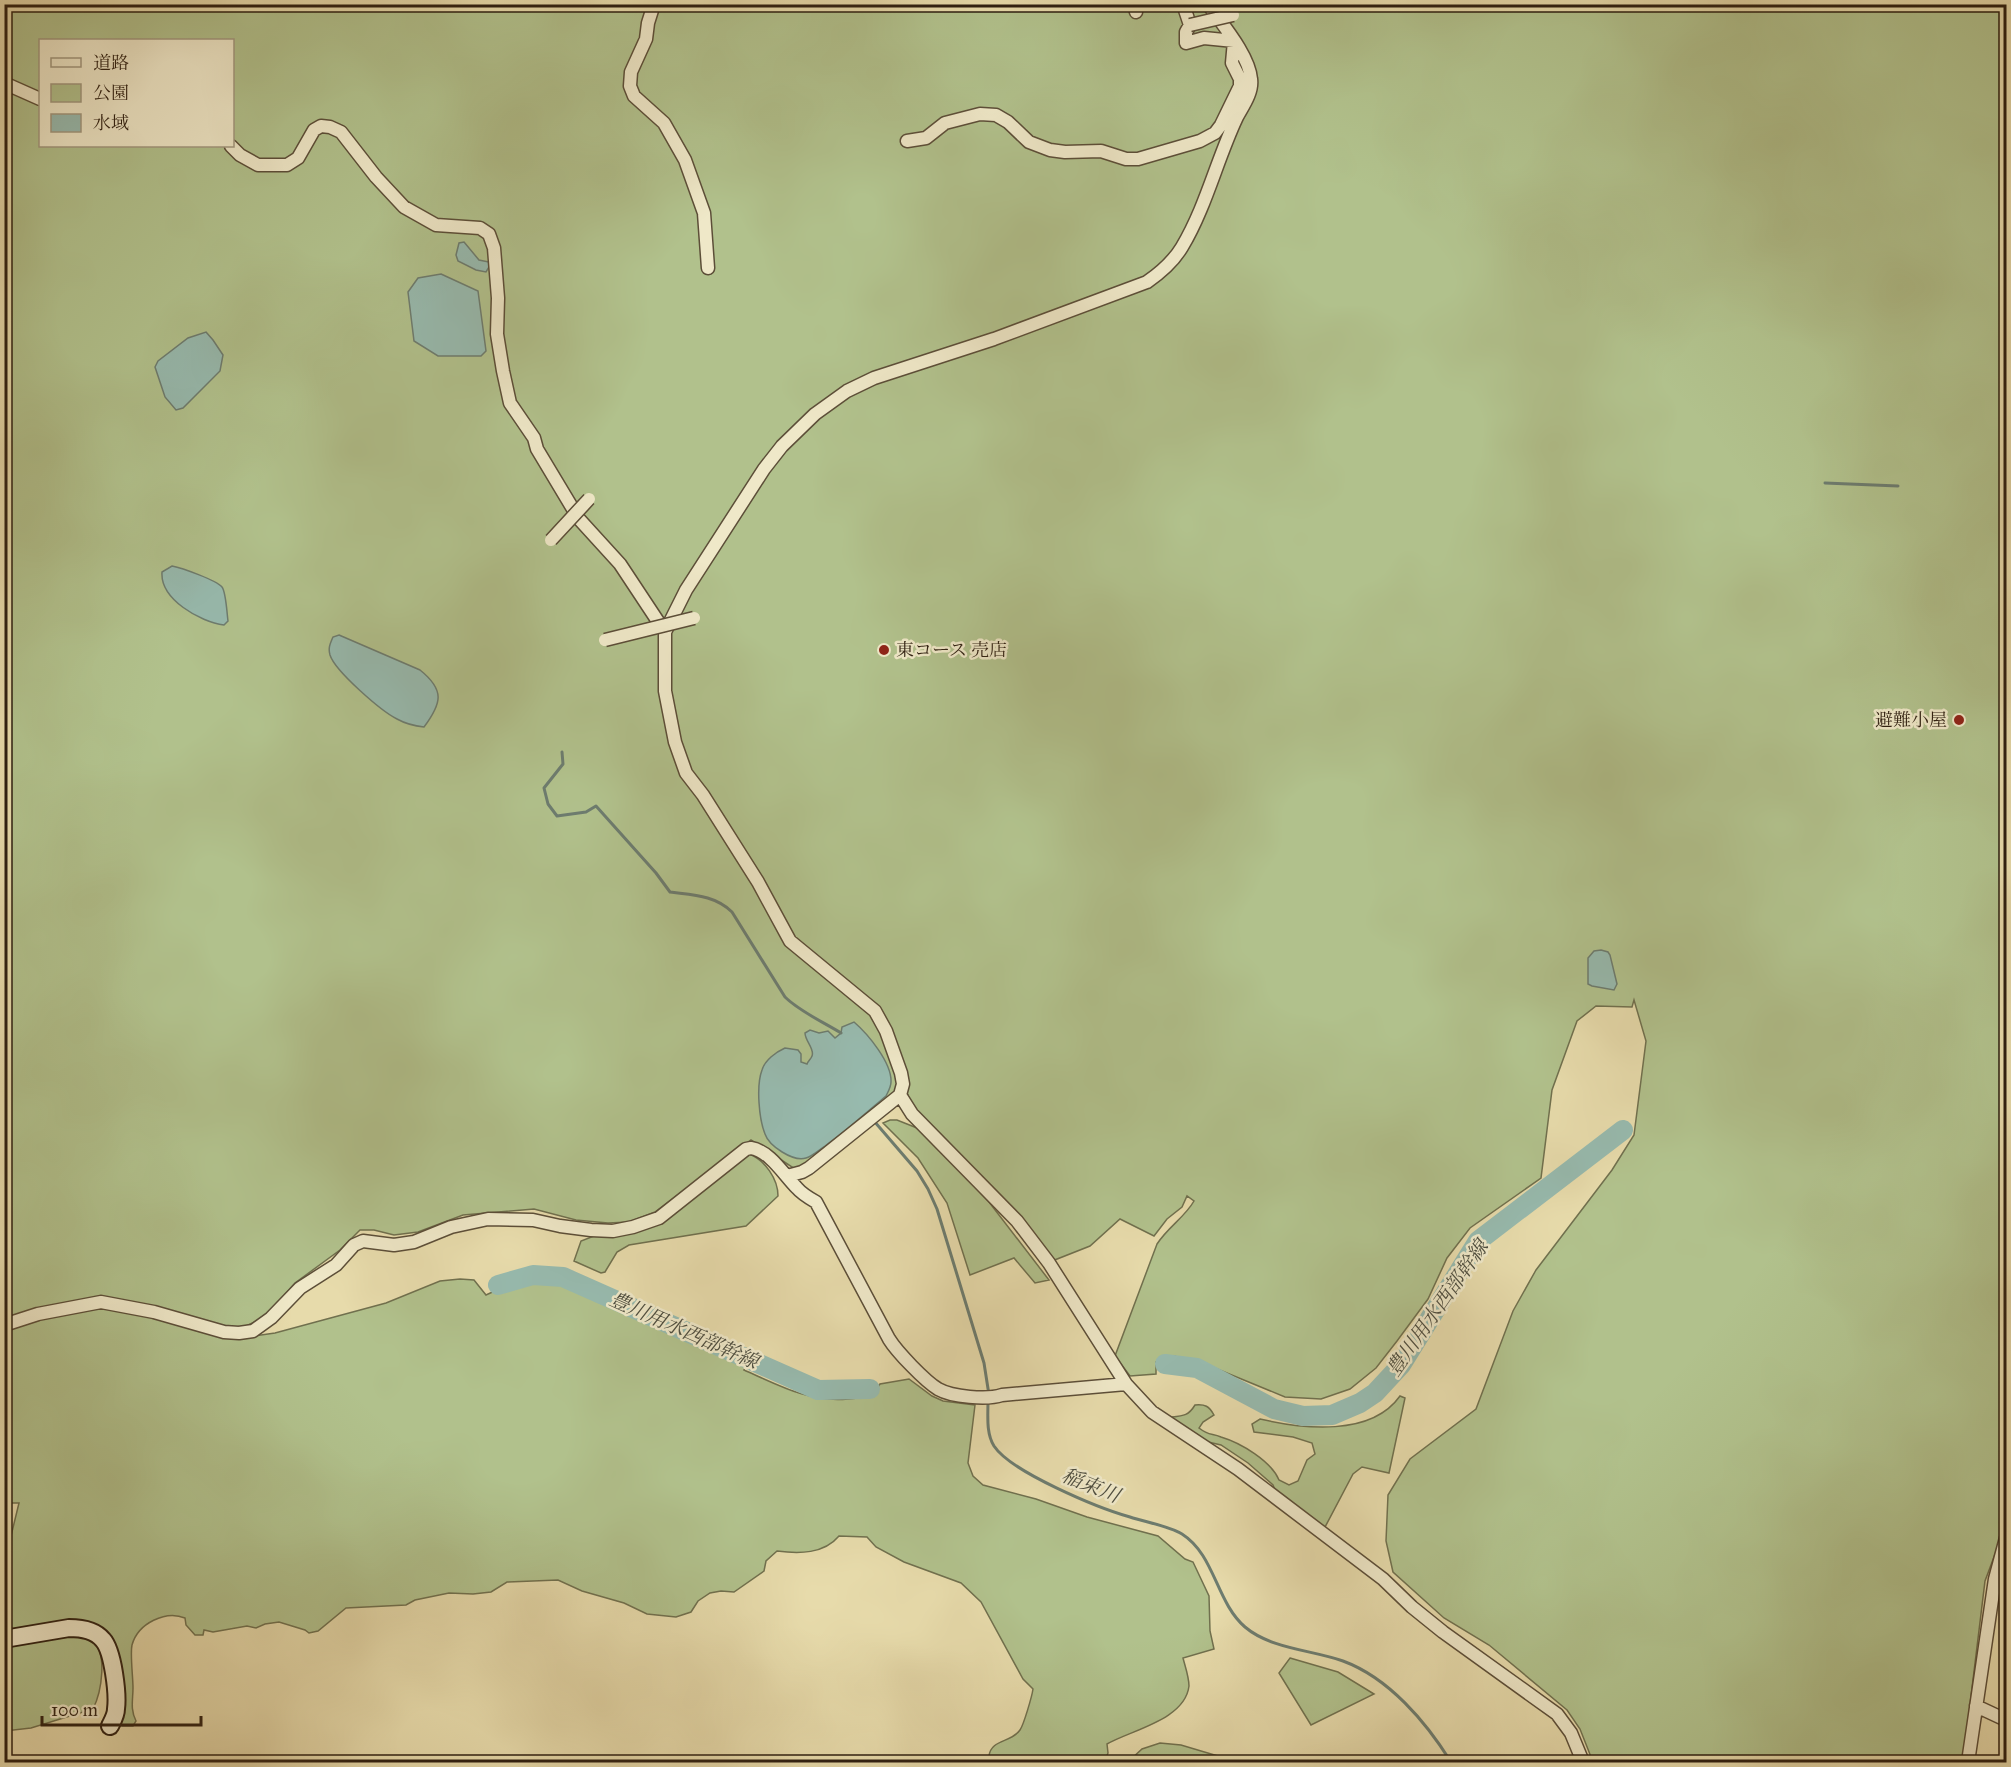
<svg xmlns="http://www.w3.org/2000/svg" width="2011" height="1767" font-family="'IM FELL Great Primer','Noto Serif JP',serif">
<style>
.green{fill:#b1c18c;stroke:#70704e;stroke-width:1.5;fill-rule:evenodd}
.water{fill:#97baae;stroke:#6d7c6f;stroke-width:1.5}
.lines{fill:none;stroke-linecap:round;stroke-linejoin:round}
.stream{stroke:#6d7c6f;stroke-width:3}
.river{stroke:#97baae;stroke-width:20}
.street-casing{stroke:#5c4e38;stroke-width:15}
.secondary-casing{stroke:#2e1f11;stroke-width:20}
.street{stroke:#efe8c8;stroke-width:12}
.secondary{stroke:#efe8c8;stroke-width:16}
.street-bridge-casing{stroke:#5c4e38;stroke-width:15;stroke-linecap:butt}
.street-bridge{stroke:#efe8c8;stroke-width:12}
.poi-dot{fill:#8f2418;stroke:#efe8c8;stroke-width:2}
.labels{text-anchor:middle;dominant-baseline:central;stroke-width:5;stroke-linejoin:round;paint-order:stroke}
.poi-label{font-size:18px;fill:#2e1f11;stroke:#efe8c8;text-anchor:start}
.water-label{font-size:20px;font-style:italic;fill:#4e4e40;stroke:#efe8c8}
</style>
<rect width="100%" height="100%" fill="#e7dbab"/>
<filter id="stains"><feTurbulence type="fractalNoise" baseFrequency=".00333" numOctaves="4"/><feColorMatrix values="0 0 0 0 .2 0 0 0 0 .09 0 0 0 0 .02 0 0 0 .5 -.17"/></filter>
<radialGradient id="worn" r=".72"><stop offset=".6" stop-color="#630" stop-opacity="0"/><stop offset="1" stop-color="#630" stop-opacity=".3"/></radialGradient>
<path class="green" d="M 4,5 L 2006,5 L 2006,1525 L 1985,1581 L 1963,1762 L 1593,1762 L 1580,1729 L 1567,1710 L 1489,1645 L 1444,1618 L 1393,1572 L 1386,1541 L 1388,1495 L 1410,1459 L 1476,1409 L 1513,1311 L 1536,1270 L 1612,1170 L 1634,1135 L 1646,1041 L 1634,1000 L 1632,1007 L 1596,1006 L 1577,1021 L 1552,1090 L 1541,1178 L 1470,1228 L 1447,1258 L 1428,1299 L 1397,1341 L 1376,1368 L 1350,1389 L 1321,1399 L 1285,1397 L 1205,1364 L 1174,1356 L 1170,1359 L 1156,1362 L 1156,1374 L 1130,1376 L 1115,1356 L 1157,1244 C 1168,1227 1185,1217 1194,1201 L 1187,1196 L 1182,1207 L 1167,1219 L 1154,1236 L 1120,1219 L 1090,1246 L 1052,1261 L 915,1111 L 907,1093 L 891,1096 L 798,1171 L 751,1140 L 655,1212 L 629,1222 L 608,1223 L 576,1220 L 534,1209 L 463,1215 L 418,1232 L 394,1235 L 374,1230 L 360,1230 L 340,1250 L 295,1283 L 265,1317 L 246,1326 L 234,1328 L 224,1327 L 121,1300 L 5,1321 ZM 40,40 L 232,40 L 232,146 L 40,146 Z
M 890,1120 L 897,1120 L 922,1130 L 989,1202 L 1049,1280 L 1035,1283 L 1014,1258 L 970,1275 L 947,1203 L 918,1158 L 883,1123 Z
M 749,1154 C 765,1160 778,1179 778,1196 L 746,1226 L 629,1245 L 617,1252 L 605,1272 L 601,1273 L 574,1261 L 581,1241 L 594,1236 L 636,1231 Z
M 537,1278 L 556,1278 L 569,1282 L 748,1363 L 744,1370 C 778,1385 810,1403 848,1399 C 862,1398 873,1396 880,1384 L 909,1379 L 932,1396 L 943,1401 L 975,1405 L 968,1463 L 973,1476 L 983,1485 L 1036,1499 L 1087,1517 L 1158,1536 L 1185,1559 L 1193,1562 L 1209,1596 L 1210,1631 L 1214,1649 L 1183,1658 C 1185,1666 1189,1677 1189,1686 C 1185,1720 1131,1730 1107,1744 L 1108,1753 L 1105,1761 L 1101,1762 L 1077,1758 L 1073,1762 L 1005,1762 L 995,1761 L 989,1756 C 991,1739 1011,1743 1020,1730 C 1024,1724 1032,1696 1033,1689 L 1023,1679 L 981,1602 L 961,1583 L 904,1562 L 876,1547 L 867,1537 L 839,1536 C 824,1554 799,1554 777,1551 L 766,1561 L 764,1571 L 734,1592 L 721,1591 L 710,1593 L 698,1601 L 691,1612 L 676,1617 L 647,1614 L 624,1603 L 582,1591 L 558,1580 L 507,1582 L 491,1592 L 473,1594 L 449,1593 L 415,1600 L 406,1605 L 346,1608 L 318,1631 L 309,1633 L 305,1630 L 279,1622 L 265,1624 L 256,1628 L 247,1626 L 213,1632 L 204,1630 L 203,1635 L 195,1635 L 186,1625 L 185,1618 C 166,1610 138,1623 132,1645 C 130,1654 133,1677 133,1688 C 133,1700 130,1709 136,1721 L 133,1726 L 122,1726 L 117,1722 L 101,1632 L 5,1637 L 5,1549 L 10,1540 L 19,1503 L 5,1503 L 4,1329 L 22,1322 L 103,1306 L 247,1337 L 275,1333 L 386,1303 L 440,1281 L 460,1279 L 474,1280 L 486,1295 L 512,1283 Z
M 1400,1396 L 1405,1398 L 1389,1473 L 1362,1467 L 1353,1474 L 1324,1529 L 1277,1495 L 1273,1485 L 1248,1463 L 1221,1445 L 1204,1441 L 1173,1424 L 1172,1417 C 1184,1416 1189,1415 1195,1405 C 1205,1404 1209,1406 1214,1415 L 1203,1422 L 1199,1428 C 1209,1436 1212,1433 1221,1437 C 1241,1443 1271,1461 1279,1480 L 1289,1485 L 1298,1481 L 1307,1460 L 1315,1454 L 1312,1443 L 1293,1437 L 1254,1432 L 1252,1424 L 1260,1419 C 1303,1429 1371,1437 1400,1396 Z
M 73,1634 C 78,1636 86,1637 91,1640 C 109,1652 101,1693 93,1709 L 31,1728 L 5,1731 L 5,1646 Z
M 1290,1658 L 1338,1672 L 1374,1694 L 1311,1725 L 1279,1673 Z
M 1160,1743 L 1181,1745 L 1238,1762 L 1128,1762 L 1142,1749 Z"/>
<path class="water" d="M 464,242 L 479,260 L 489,262 L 489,267 L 486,272 L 476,270 L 458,261 L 456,255 L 459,243 Z
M 441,274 L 478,291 L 486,351 L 481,356 L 438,356 L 414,341 L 408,292 L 418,278 Z
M 206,332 L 213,340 L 223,355 L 220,371 L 183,408 L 176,410 L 165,397 L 155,367 L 158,361 L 188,338 Z
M 172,566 C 182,568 216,580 222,587 C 226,592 227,614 228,621 L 224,625 C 200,622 160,599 162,572 Z
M 339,635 L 420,670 C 445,690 442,703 424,727 C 414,726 406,724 397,719 C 381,711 335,671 330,655 C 328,648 330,644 333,637 Z
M 1601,950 L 1608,952 L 1610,955 L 1617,984 L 1614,990 L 1592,986 L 1588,984 L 1588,958 L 1594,951 Z
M 854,1022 C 868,1034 892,1063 891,1082 C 891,1087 888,1092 886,1096 C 866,1113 847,1130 825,1146 C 819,1150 813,1156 806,1158 C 793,1162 769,1146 765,1134 C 759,1119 756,1086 762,1070 C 765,1060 776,1052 785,1048 L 798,1050 L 801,1054 L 801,1062 L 807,1064 C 808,1061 811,1059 812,1056 C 815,1049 805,1041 805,1033 L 810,1030 L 819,1033 L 828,1031 L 835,1038 L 841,1033 L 842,1027 Z"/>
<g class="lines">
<path class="stream" d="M 1825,483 L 1898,486
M 562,752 L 563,764 L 544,788 L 548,804 L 557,816 L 586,812 L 596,806 L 656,873 L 670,892 C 692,895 715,895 732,912 L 785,997 C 799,1011 823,1022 841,1033
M 874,1121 L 917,1171 L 928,1189 L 937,1209 L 984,1363 L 989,1395
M 988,1401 C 988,1416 986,1433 994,1446 C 1011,1472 1098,1508 1130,1517 C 1145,1522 1169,1526 1182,1534 C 1215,1555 1216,1602 1245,1627 C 1271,1649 1312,1650 1343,1661 C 1389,1678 1426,1722 1451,1762"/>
<path class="river" d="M 498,1285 L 533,1275 L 563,1277 L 818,1390 L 870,1389
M 1165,1364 L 1197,1368 L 1274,1409 L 1303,1416 L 1332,1415 L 1360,1403 L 1375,1393 L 1401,1365 L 1478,1241 L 1623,1130"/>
<g class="street-casing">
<path id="street" d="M 654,4 L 648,23 L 646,39 L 631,72 L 630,86 L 634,96 L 664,123 L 685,160 L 704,213 L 708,268
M 1134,4 L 1136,12
M 4,83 L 40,99
M 907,141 L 926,138 L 945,123 L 980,114 L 996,115 L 1008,122 L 1029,142 L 1050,150 L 1065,152 L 1101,151 L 1126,159 L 1138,159 L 1200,141 L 1215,133 L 1221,125 L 1240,86 L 1240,79 L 1232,63 L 1234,41 L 1204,38 L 1186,43 L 1186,32 L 1190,25 L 1183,4
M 231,146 L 240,155 L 258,165 L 287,165 L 298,158 L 314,130 L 321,126 L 330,127 L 341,132 L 376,177 L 404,207 L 436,225 L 480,228 L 489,234 L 494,248 L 498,298 L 497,334 L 503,371 L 510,403 L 534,438 L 537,449 L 579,519 L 620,564 L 665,632
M 900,1095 L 912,1114 L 1017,1221 L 1049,1263 L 1126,1384 L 1152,1412 L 1238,1469 L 1383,1579 L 1412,1607 L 1443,1632 L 1557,1714 L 1571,1733 L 1583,1762
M 787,1176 L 802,1172 L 809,1168 L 900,1095 L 903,1084 L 901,1073 L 886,1031 L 875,1011 L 790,941 L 758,882 L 703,795 L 686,773 L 675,742 L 665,691 L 665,632 L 686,590 L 764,469 L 782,446 L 815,414 L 847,391 L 874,378 L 994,339 L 1147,282 C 1160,273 1173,262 1182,247 C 1206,207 1217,159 1237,117 C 1243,106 1253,92 1251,79 C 1249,55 1222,24 1208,4
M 4,1325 L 38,1314 L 101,1302 L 154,1312 L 224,1332 L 239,1333 L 253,1331 L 271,1318 L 300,1288 L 336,1265 L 354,1245 L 363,1241 L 394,1245 L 414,1242 L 451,1227 L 488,1219 L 533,1220 L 560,1226 L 591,1230 L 613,1231 L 633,1227 L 659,1218 L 746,1149 L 751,1148 C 770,1151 784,1175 797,1188 C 802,1194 809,1198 816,1202 L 889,1339 C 897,1352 925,1381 938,1389 C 952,1397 987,1400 1002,1395 L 1126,1384
M 1976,1706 L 2006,1720
M 1968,1762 L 1995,1579 L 2006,1538"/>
</g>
<g class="secondary-casing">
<path id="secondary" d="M 4,1639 L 69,1628 C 81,1628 95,1630 103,1640 C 113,1651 118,1694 116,1709 C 116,1715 113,1720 110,1726"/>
</g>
<use href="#street" class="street"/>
<use href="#secondary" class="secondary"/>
<g class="street-bridge-casing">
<path id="street-bridge" d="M 1190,25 L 1233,15
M 551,540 L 589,499
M 605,640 L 694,618"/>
</g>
<use href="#street-bridge" class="street-bridge"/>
</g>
<g class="poi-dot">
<circle cx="884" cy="650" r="6"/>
<circle cx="1959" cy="720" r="6"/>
</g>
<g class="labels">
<g class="poi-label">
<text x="896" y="650">東コース 売店</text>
<text x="1947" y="720" text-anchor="end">避難小屋</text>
</g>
<g class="water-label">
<text transform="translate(1437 1308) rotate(-55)">豊川用水西部幹線</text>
<text transform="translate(684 1330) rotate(24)">豊川用水西部幹線</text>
<text transform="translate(1091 1485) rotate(22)">稲束川</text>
</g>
</g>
<rect width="2011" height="1767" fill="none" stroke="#e7dbab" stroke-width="24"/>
<rect x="6" y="6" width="1999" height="1755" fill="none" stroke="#2e1f11" stroke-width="3"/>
<rect x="12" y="12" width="1987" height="1743" fill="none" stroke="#2e1f11" stroke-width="1.5"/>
<rect x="39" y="39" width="195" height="108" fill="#efe8c8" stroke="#a2987f" stroke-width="1.5"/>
<rect x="51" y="58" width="30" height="9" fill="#efe8c8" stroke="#a2987f" stroke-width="1.5"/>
<text x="93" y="69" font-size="18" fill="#2e1f11">道路</text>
<rect x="51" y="84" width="30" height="18" fill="#b1c18c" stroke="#a2987f" stroke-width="1.5"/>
<text x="93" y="99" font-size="18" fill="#2e1f11">公園</text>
<rect x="51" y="114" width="30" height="18" fill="#97baae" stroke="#a2987f" stroke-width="1.5"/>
<text x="93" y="129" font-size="18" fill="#2e1f11">水域</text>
<path d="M42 1716v9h159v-9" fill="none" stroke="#2e1f11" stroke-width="3"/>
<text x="51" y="1716" font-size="18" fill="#2e1f11" stroke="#efe8c8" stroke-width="4.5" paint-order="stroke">100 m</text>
<rect width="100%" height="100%" filter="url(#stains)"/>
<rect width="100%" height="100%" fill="url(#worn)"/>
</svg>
